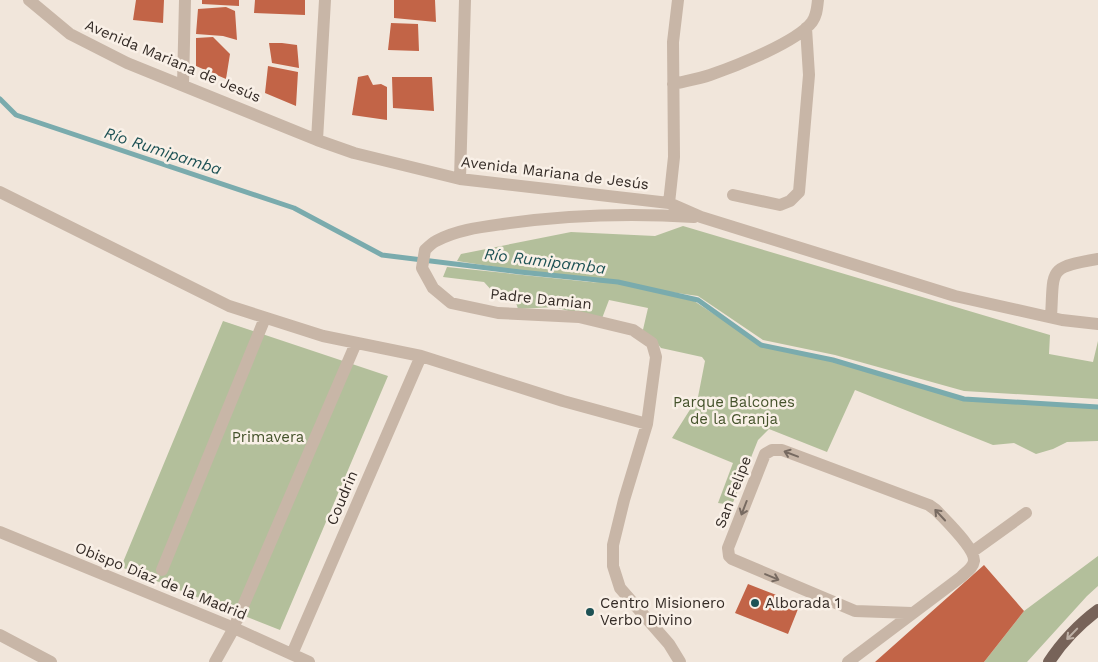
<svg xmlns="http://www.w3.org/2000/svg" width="1098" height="662" font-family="'Work Sans',sans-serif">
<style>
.green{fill:#b3bf9b}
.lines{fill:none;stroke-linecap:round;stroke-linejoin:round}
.stream{stroke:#7aabad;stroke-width:5}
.building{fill:#c26447}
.minor{stroke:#c8b6a7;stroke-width:12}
.major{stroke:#776359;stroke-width:12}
.oneway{stroke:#776a61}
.oneway2{stroke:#beb1a7}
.poi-dot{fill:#1e5255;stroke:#f9f0e7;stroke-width:2}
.labels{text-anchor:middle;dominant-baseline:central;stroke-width:5;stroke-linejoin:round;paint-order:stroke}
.street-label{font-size:15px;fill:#352c27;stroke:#f9f0e7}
.park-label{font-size:15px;fill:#45532c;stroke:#f9f0e7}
.poi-label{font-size:15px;fill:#352c27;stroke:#f9f0e7;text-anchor:start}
.water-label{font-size:16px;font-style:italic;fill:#1e5255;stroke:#f9f0e7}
</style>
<rect width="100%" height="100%" fill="#f1e6db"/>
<path class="green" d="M 683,226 L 1050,335 L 1049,354 L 1093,362 L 1098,341 L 1098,399 L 964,391 L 835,355 L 763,340 L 698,296 L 628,286 L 694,301 L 761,345 L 832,359 L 964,399 L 1098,407 L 1098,441 L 1067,442 L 1053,449 L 1036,454 L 1014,443 L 993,445 L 855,390 L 827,452 L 769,429 L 758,440 L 732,505 L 718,503 L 733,463 L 672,438 L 698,397 L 705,361 L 702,357 L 661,348 L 657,343 L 642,334 L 648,308 L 609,300 L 601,321 L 555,307 L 518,309 L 514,296 L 495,297 L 494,293 L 484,282 L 443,277 L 447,267 L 600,283 L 457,261 L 461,254 L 571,232 L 655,236 Z
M 223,321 L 388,376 L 280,630 L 121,567 Z
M 1098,556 L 1098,586 L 1087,596 L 1027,662 L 984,662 L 1024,611 Z"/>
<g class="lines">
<path class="stream" d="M 0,99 L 16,115 L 294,208 L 382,255 L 520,272 L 618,282 L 698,300 L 761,345 L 833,360 L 964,399 L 1098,407"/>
</g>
<path class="building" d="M 136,0 L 164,0 L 163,23 L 133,20 Z
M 202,0 L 239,0 L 239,6 L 202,4 Z
M 255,0 L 305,0 L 305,15 L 254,13 Z
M 394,0 L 435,0 L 436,22 L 394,18 Z
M 226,7 L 235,11 L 237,40 L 223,36 L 196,34 L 198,9 Z
M 391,23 L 418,24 L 419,51 L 388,50 Z
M 213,37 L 230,54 L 226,79 L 196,66 L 196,38 Z
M 269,43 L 282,43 L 297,45 L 299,68 L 272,63 Z
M 268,66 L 298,72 L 296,106 L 265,93 Z
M 368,75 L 373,85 L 381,84 L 387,87 L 387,120 L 352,115 L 358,77 Z
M 392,77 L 432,77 L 434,111 L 393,108 Z
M 984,565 L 1024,611 L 984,662 L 875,662 Z
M 748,584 L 800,604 L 788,634 L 735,613 Z"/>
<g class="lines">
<path class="minor" d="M 29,0 L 70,34 L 127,63 L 317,140 L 354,153 L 460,179 L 669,203 L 701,217 L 955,296 L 1062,320 L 1098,324
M 673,84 C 685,81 698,79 710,75 C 736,66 797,42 812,22 C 817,15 817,8 818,0
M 183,85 L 185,0
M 317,140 L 325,0
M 460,179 L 465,0
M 0,192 L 229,306 L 323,336 L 421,356 L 563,401 L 647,424
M 733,195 L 780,205 L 790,201 L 799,192 L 809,75 L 806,28
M 669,203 L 674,157 L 673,42 L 678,0
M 1051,317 C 1054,268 1047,268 1098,259
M 0,532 L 234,628 L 309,662
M 972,552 L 1026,513
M 162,570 L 265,318
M 237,620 L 356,343
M 0,635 L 51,662
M 292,654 L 421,356
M 215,662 L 234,628
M 680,662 L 669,644 L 620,588 L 613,566 L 613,545 L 624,500 L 647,424 L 656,357 L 652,343 L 633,330 L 579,317 L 498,313 L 451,303 L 433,288 L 422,268 L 425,250 C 428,247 432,243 436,241 C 456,230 481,227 503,224 C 566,215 630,213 694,217
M 848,662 L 961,577 C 966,572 973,568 974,561 C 975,548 945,520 936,510 L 929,505 L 782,450 L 772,450 L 765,454 L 728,548 L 729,556 L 732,559 L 855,611 L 912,613"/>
<path class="major" d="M 1049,662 C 1061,643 1080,623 1098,610"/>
</g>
<defs><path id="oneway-shaft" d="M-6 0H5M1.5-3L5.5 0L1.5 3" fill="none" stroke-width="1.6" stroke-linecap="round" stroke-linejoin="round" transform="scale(1.25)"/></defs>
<g class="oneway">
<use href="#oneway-shaft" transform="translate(791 454) rotate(-159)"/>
<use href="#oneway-shaft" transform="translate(744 508) rotate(111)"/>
<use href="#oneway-shaft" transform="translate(940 515) rotate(-133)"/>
<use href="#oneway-shaft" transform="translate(772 577) rotate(23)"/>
</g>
<use class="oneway2" href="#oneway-shaft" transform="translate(1072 634) rotate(134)"/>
<g class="poi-dot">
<circle cx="755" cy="603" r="5"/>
<circle cx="590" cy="612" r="5"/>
</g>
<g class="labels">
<g class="street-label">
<text transform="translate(173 61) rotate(23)">Avenida Mariana de Jesús</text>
<text transform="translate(555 173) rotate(7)">Avenida Mariana de Jesús</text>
<text transform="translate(541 299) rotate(6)">Padre Damian</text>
<text transform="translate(733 492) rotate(-69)">San Felipe</text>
<text transform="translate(342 498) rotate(-67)">Coudrin</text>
<text transform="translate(161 581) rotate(22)">Obispo Díaz de la Madrid</text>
</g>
<g class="park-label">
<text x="734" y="402">Parque Balcones<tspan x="734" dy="17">de la Granja</tspan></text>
<text x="268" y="437">Primavera</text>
</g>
<g class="poi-label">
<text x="600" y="603">Centro Misionero<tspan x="600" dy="17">Verbo Divino</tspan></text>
<text x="765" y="603">Alborada 1</text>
</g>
<g class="water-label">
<text transform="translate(163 151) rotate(18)">Río Rumipamba</text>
<text transform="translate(545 261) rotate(7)">Río Rumipamba</text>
</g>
</g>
</svg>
